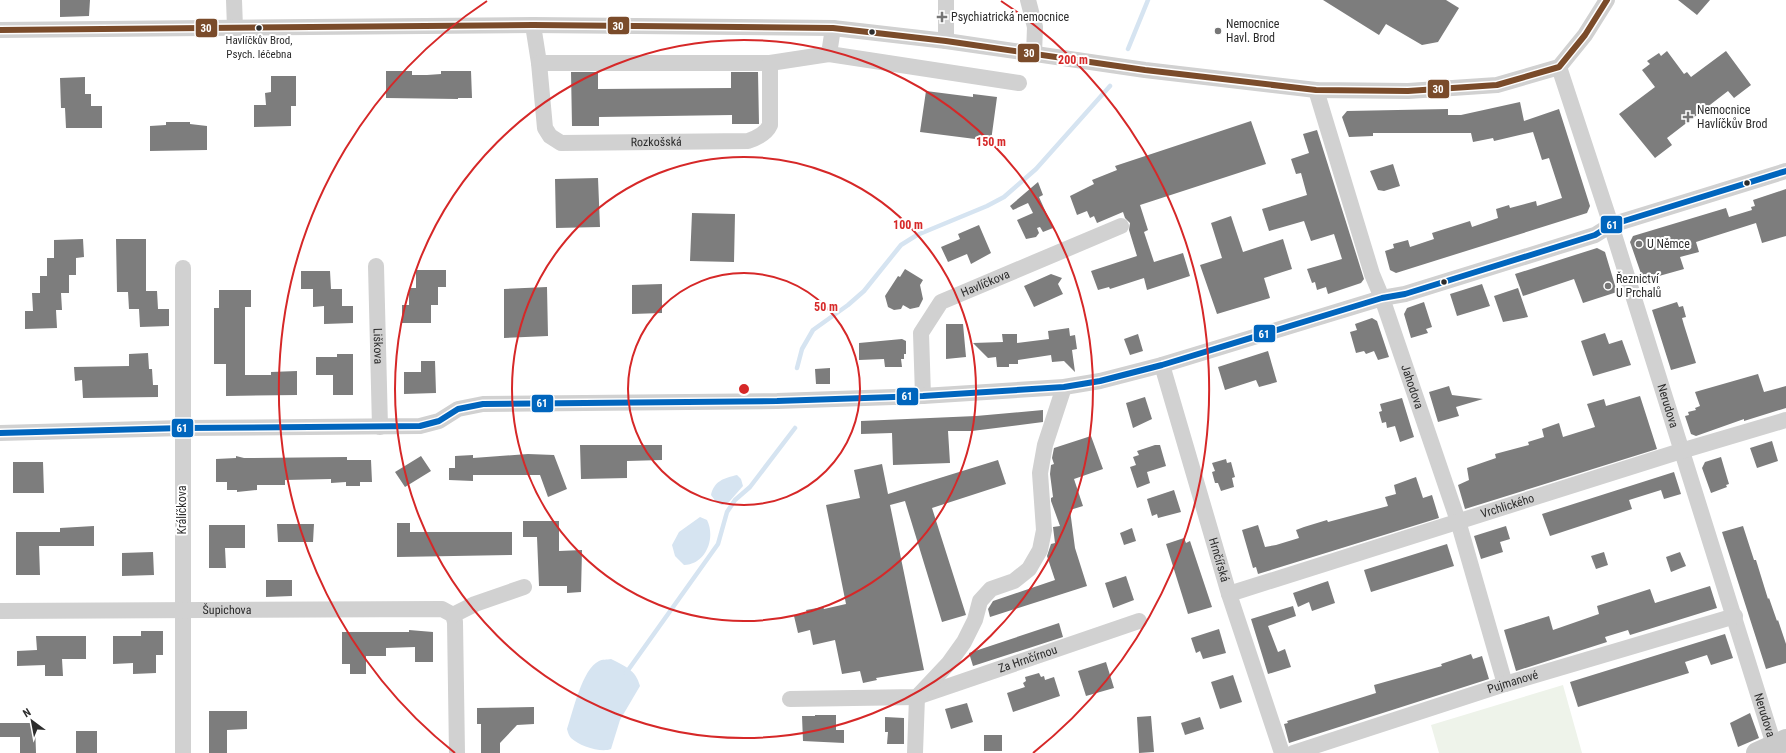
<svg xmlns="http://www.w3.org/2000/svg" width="1786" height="753" font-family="'Roboto Condensed',sans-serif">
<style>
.green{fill:#eef3ea}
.water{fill:#d6e4f1}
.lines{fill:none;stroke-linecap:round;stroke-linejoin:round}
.stream{stroke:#d6e4f1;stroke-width:4.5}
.building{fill:#7d7d7d}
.minor{stroke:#d1d1d1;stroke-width:16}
.secondary{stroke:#cacaca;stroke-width:22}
.bus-1-casing{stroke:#fff;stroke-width:9}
.bus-2-casing{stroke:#fff;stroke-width:9}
.bus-1{stroke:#7a4b2a;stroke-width:6}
.bus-2{stroke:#0065bd;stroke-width:6}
.ring{fill:none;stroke:#d62828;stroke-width:2}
.poi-dot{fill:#767676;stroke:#fff;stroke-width:1.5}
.bus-dot{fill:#2c2c2c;stroke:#fff;stroke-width:1.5}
.labels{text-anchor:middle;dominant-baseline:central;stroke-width:4;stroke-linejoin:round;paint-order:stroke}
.bus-label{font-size:11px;fill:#2c2c2c;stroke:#fff}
.poi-label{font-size:12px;fill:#2c2c2c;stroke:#fff;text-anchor:start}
.street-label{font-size:12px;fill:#2c2c2c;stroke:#fff}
.centre{fill:#d62828;stroke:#fff;stroke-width:2}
.ring-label{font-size:12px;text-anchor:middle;font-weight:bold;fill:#d62828;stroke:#fff;stroke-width:4;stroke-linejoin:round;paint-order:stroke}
.line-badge{stroke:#fff;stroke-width:1.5}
.badge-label{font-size:11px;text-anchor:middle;font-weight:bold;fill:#fff}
</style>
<rect width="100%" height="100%" fill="#fff"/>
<path class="green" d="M 1563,685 L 1582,753 L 1439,753 L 1431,725 Z"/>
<path class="water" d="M 737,475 L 741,479 L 743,486 L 729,502 L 722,505 L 716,502 L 711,495 C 714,481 724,478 737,475 Z
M 700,517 L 707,520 C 716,538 706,564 684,565 L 675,556 L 672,545 L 679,532 Z
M 611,659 C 625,666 636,670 640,686 L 620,720 L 611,749 C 601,753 579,746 571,738 C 569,736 568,733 567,729 C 573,712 582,669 599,661 C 602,659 607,660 611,659 Z"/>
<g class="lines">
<path class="stream" d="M 1128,49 L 1148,0
M 797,368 L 802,349 L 813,330 L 848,305 L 864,291 L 901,245 L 917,235 L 987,206 L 1004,197 L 1036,169 L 1110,86
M 626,673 L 718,544 L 727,512 L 735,500 L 750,487 L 795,428"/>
</g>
<path class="building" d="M 60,0 L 90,0 L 89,16 L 60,17 Z
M 1323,0 L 1446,0 L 1459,8 L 1438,42 L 1422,45 L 1386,24 L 1379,35 Z
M 1678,0 L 1710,0 L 1697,15 Z
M 1667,51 L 1684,74 L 1687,72 L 1691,77 L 1726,51 L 1751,85 L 1734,98 L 1728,91 L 1667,138 L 1672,145 L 1655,158 L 1619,114 L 1655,87 L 1642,70 L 1650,64 L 1647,61 L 1659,53 L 1661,56 Z
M 386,71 L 412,71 L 412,75 L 427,75 L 441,74 L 441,71 L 471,71 L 472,98 L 458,98 L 458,99 L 386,98 Z
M 571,72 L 598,72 L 598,89 L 731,88 L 731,72 L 758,72 L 759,124 L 732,124 L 732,115 L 599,117 L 599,126 L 572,126 Z
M 271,76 L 296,76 L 296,106 L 291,106 L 291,126 L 254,127 L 254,105 L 266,105 L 265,93 L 271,92 Z
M 85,77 L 85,94 L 91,94 L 91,106 L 102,106 L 102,128 L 66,128 L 65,108 L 61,108 L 60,78 Z
M 926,91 L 973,97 L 973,94 L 997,97 L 991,141 L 920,132 Z
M 1520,102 L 1524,121 L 1559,109 L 1590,206 L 1587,213 L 1396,273 L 1390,270 L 1385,251 L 1394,248 L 1393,244 L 1408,240 L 1410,247 L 1434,239 L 1432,233 L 1470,221 L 1472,227 L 1498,218 L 1496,209 L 1509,205 L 1510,208 L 1536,201 L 1537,206 L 1562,198 L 1549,158 L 1542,160 L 1533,132 L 1494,141 L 1493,138 L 1473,142 L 1471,133 L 1373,133 L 1373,136 L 1349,137 L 1342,117 L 1347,111 L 1448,109 L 1448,115 L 1461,115 Z
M 1251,121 L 1266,164 L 1140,205 L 1148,230 L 1144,232 L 1154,262 L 1183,253 L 1190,276 L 1147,290 L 1144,278 L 1110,289 L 1109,287 L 1098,290 L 1091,271 L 1137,256 L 1129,230 L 1130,223 L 1125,218 L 1123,212 L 1097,223 L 1094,216 L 1090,218 L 1087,211 L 1077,215 L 1070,196 L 1094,184 L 1092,180 L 1117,170 L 1115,166 Z
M 166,122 L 190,122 L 190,124 L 207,126 L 207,150 L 150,151 L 150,126 L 166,125 Z
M 1317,130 L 1364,279 L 1361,283 L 1328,294 L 1326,287 L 1317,290 L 1315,282 L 1312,283 L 1307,269 L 1342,259 L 1334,234 L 1311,241 L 1304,221 L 1269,231 L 1262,209 L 1307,195 L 1301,173 L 1296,174 L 1291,159 L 1309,153 L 1303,134 Z
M 1393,164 L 1400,186 L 1384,191 L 1378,190 L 1370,171 Z
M 598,178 L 600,227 L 556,228 L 555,179 Z
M 1038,182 L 1043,195 L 1039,197 L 1053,228 L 1043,232 L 1040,227 L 1037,228 L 1039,233 L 1036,237 L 1026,239 L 1017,220 L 1033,213 L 1028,203 L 1013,210 L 1010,206 Z
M 1786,189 L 1786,236 L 1762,243 L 1756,223 L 1696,242 L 1699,252 L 1680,257 L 1684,269 L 1659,276 L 1660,280 L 1645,285 L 1630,242 L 1633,236 L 1726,208 L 1729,217 L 1752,210 L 1751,207 L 1755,206 L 1753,200 Z
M 692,213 L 735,214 L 734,262 L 690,261 Z
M 1231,216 L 1243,252 L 1283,239 L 1292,269 L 1264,278 L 1270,298 L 1217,314 L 1200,265 L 1222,258 L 1211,223 Z
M 979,225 L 991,253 L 971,264 L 967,254 L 948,262 L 941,247 L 960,239 L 958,234 Z
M 83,239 L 84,257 L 76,258 L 76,275 L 69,275 L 69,293 L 61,293 L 62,310 L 56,310 L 57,328 L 25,329 L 25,311 L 33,311 L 32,293 L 40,293 L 40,276 L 47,276 L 47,258 L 54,258 L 54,240 Z
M 116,239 L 146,239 L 146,291 L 157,291 L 158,309 L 169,309 L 169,326 L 140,327 L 139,309 L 129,309 L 128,292 L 117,292 Z
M 1597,248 L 1605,252 L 1617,292 L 1583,303 L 1574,279 L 1523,296 L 1515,274 Z
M 905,269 L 923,280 L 920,285 L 923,299 L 919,307 L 910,309 L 903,305 L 901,309 L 894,310 L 888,307 L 885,296 L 898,276 L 900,277 Z
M 416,270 L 446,270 L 446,287 L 438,287 L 438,305 L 431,305 L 431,323 L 402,323 L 402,305 L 409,305 L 409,288 L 416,288 Z
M 301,271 L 330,271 L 331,289 L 342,289 L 342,306 L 353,306 L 353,323 L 324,324 L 324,306 L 313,307 L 313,289 L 301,289 Z
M 1051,274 L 1062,278 L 1058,284 L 1063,294 L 1034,307 L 1024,286 Z
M 662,284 L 662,313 L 632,314 L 632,285 Z
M 1482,284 L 1490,306 L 1457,316 L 1450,294 Z
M 547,287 L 548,336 L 504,338 L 504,289 Z
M 1518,288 L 1528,317 L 1503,322 L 1494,296 Z
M 219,290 L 251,290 L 251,307 L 245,307 L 245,375 L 271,375 L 271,372 L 297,371 L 297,395 L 226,396 L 226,364 L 214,364 L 214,308 L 219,308 Z
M 1424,302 L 1432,327 L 1426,329 L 1428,333 L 1411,338 L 1404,314 L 1407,308 Z
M 1677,302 L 1679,307 L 1683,306 L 1686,317 L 1682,318 L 1684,325 L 1696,363 L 1671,370 L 1652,310 Z
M 1372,318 L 1377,321 L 1389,357 L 1378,360 L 1374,351 L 1366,354 L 1364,351 L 1356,353 L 1350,332 L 1357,330 L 1355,324 Z
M 946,324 L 963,324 L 966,357 L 946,359 Z
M 1069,328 L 1070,336 L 1075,335 L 1077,349 L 1072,350 L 1075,372 L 1064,361 L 1052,362 L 1051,355 L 1018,360 L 1018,364 L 1009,364 L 1009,367 L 997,367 L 996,357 L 988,358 L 973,343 L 1003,342 L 1002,334 L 1017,334 L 1017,343 L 1049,339 L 1048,331 Z
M 1605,333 L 1609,344 L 1622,340 L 1631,365 L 1593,376 L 1581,341 Z
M 1138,334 L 1143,351 L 1130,355 L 1124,339 Z
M 902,339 L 906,341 L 906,354 L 904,354 L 904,359 L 901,359 L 902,367 L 885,367 L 884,359 L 859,360 L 859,343 Z
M 1268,351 L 1277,382 L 1259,387 L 1256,380 L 1225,390 L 1218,367 Z
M 148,353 L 149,369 L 152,369 L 153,385 L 158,385 L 158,397 L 83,398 L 82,380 L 75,381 L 74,367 L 129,366 L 129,354 Z
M 337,354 L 353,354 L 353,395 L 333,395 L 333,375 L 316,375 L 316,357 L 337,357 Z
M 421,361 L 435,361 L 436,393 L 404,394 L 404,372 L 421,372 Z
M 830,368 L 830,384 L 816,384 L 815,369 Z
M 1758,374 L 1764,392 L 1786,386 L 1786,408 L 1744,421 L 1744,419 L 1696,436 L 1691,434 L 1685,416 L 1689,415 L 1688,412 L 1696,410 L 1695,408 L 1700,406 L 1695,392 Z
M 1449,386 L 1452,395 L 1483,399 L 1456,407 L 1459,416 L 1438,422 L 1429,392 Z
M 1640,396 L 1657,449 L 1465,509 L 1458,485 L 1469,480 L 1467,468 L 1496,458 L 1495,454 L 1529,445 L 1528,442 L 1544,437 L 1542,429 L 1559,423 L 1563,437 L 1595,427 L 1587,404 L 1604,399 L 1606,406 Z
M 1145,397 L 1152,419 L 1133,428 L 1126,403 Z
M 1402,398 L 1414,437 L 1400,442 L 1395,426 L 1387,428 L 1386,422 L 1382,423 L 1379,412 L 1382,411 L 1380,404 Z
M 1043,410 L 1043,422 L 972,431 L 948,431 L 950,463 L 893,465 L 892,433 L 861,434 L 861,421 L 976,416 Z
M 1091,436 L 1103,469 L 1074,479 L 1083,506 L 1070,510 L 1075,548 L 1087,586 L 990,617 L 988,609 L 993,601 L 1055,580 L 1047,556 L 1051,544 L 1055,543 L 1053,527 L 1060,526 L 1051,501 L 1051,498 L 1053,497 L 1050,474 L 1051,465 L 1054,464 L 1052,458 L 1054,448 Z
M 1772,441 L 1778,461 L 1757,468 L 1750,448 Z
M 580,445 L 662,445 L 662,460 L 627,461 L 627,478 L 581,479 Z
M 1155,445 L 1160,445 L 1166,466 L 1147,472 L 1150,483 L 1137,488 L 1130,467 L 1136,465 L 1133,457 L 1139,455 L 1137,451 Z
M 528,454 L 554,455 L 567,489 L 548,497 L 540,475 L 473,475 L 473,481 L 449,480 L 449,468 L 455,468 L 455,456 L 473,455 L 473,458 Z
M 236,456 L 244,458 L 347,457 L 347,460 L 371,460 L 372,482 L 360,482 L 360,486 L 346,486 L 346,482 L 331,483 L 331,479 L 285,480 L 285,485 L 257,485 L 257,490 L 237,492 L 237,490 L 227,490 L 227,482 L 216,482 L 216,459 L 236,458 Z
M 421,456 L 431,471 L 405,487 L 395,472 Z
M 1721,457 L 1729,484 L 1726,485 L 1727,487 L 1711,493 L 1702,468 L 1705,462 Z
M 1226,459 L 1227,463 L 1231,462 L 1235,477 L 1232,478 L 1234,487 L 1221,491 L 1218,483 L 1215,483 L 1212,472 L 1215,471 L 1212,463 Z
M 998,460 L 1006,484 L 932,508 L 966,615 L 942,622 L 905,501 L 890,505 L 924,670 L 876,678 L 877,680 L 863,683 L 860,671 L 842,674 L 835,640 L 813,645 L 810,630 L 798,633 L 794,616 L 807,613 L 806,610 L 823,607 L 824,609 L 846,604 L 826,505 L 860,498 L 854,470 L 882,464 L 888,494 Z
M 13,462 L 43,462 L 44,493 L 13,493 Z
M 1674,472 L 1681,494 L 1664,499 L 1661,490 L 1629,500 L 1632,509 L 1550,536 L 1542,514 Z
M 1416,477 L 1423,498 L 1432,495 L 1439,518 L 1258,574 L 1256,567 L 1253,568 L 1242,530 L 1258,525 L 1265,547 L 1276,545 L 1299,538 L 1296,530 L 1304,527 L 1327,520 L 1328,522 L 1388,506 L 1385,497 L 1396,494 L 1394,485 Z
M 1174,490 L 1181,512 L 1158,518 L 1157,514 L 1152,516 L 1147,499 Z
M 523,521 L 559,521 L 559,551 L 582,550 L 581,592 L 567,593 L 567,586 L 539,586 L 537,537 L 523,537 Z
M 397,523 L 410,523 L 410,532 L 512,532 L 512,555 L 397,557 Z
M 277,524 L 314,524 L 313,542 L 278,542 Z
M 209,525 L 245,525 L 245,548 L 225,548 L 226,568 L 209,568 Z
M 94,526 L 94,546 L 39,546 L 40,575 L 16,575 L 16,532 L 60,532 L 60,528 Z
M 1506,526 L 1510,539 L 1500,542 L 1503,552 L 1481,559 L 1474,536 Z
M 1743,526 L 1754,560 L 1756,560 L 1768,599 L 1769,598 L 1777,621 L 1778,620 L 1786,644 L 1786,663 L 1766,669 L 1722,532 Z
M 1132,528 L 1136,541 L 1124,545 L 1120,533 Z
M 1184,538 L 1186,543 L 1190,541 L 1212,607 L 1188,614 L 1166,544 Z
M 1447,544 L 1454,566 L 1371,592 L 1364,570 Z
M 153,552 L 154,575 L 122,576 L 122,553 Z
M 1604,552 L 1608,565 L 1596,569 L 1591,556 Z
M 1680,552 L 1686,566 L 1671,572 L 1666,557 Z
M 1126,576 L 1134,600 L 1113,608 L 1105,583 Z
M 266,580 L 292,580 L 292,596 L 266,597 Z
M 1328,581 L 1335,603 L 1312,611 L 1309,602 L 1298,607 L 1293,593 Z
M 1710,586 L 1717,608 L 1630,635 L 1628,630 L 1605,637 L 1607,642 L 1516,671 L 1504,630 L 1549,616 L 1553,630 L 1599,614 L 1597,606 L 1650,589 L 1655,603 Z
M 1293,606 L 1296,616 L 1268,626 L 1278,652 L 1285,649 L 1291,667 L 1268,674 L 1251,619 Z
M 1059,623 L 1063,637 L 973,666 L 969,653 Z
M 1219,629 L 1226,653 L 1203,659 L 1200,651 L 1196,653 L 1191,638 Z
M 409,630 L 433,632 L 433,662 L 415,662 L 415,647 L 386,648 L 386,656 L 366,656 L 366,674 L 350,674 L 350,664 L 342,664 L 342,632 L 409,632 Z
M 141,631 L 163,631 L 163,655 L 156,655 L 156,673 L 133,674 L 133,663 L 113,664 L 113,636 L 141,636 Z
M 1725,634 L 1733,658 L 1711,665 L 1707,655 L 1685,662 L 1689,673 L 1578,707 L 1570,682 Z
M 36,636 L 86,636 L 86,659 L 62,659 L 63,676 L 45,676 L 45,665 L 17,666 L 17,651 L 37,650 Z
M 1471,654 L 1473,659 L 1482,656 L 1489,679 L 1289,743 L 1284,724 L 1288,723 L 1287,721 L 1376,693 L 1374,685 L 1442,666 L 1441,664 Z
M 1106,662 L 1114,688 L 1086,696 L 1078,671 Z
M 1039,673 L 1041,677 L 1044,676 L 1045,680 L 1054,677 L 1060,696 L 1013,712 L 1007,693 L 1025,687 L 1023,683 L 1026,681 L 1025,677 Z
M 1233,675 L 1242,702 L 1220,709 L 1211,682 Z
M 967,703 L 973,722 L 951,729 L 945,709 Z
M 534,707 L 534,724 L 517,725 L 500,743 L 500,753 L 481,753 L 481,724 L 477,724 L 477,708 Z
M 209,711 L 247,711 L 247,729 L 227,730 L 227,753 L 209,753 Z
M 1750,713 L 1759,738 L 1738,747 L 1730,723 Z
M 815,715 L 836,715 L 836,730 L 844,730 L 844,743 L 803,741 L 802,716 L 815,716 Z
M 1151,716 L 1154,752 L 1139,753 L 1137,717 Z
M 885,717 L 904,718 L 904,744 L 887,744 L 888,732 L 885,732 Z
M 1200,717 L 1204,729 L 1185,735 L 1181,723 Z
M 0,723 L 35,723 L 36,753 L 20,753 L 20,737 L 0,737 Z
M 76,731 L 97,731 L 97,753 L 76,753 Z
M 984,735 L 1002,735 L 1002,751 L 984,751 Z"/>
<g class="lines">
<g class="minor">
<path d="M 234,0 L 235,28"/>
<path d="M 946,0 L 946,41"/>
<path d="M 1028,0 L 1035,27 L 1034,54"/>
<path d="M 533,25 L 539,63 L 770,63 L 829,54 L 833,28"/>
<path d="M 0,30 L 533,25 L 833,28 L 946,41 L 1145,70 L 1316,90 L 1408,91 L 1497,85 L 1559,67 L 1585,35 L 1607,0"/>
<path d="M 829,54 L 1019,83"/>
<path id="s1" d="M 539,63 L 545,128 L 550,136 L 561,143 L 748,141 C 757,138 766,134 770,125 L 770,63"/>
<path id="s2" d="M 1559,67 L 1611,225 L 1774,745 L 1778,753"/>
<path id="s3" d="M 1316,90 L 1372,274 L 1382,298 L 1458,521 L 1505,684"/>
<path id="s4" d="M 376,266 L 380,427"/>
<path d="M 183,268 L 183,753"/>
<path id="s5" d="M 1162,365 L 1229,594 L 1282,753"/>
<path id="s6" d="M 923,396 L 921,333 L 941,302 L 1121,226"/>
<path d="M 0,433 L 182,428 L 420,426 L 439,421 L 458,409 L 483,404 L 777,401 L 923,396 L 1064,387 L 1100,381 L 1162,365 L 1382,298 L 1405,294 L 1595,235 L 1611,225 L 1786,171"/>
<path id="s7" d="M 1229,594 L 1681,451 L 1786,420"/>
<path id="s8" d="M 0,611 L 442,609 L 453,615 L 455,622 L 457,753"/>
<path d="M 453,615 L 475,604 L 524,587"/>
<path id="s9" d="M 790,699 L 917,697 L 1139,621"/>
<path d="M 915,753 L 917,697 L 949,663 L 964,642 L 975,620 L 980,601 L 991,589 L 1014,581 L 1029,569 L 1040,550 L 1044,530 L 1040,473 L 1045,445 L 1064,387"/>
<path id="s10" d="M 1293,753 L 1505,684 L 1735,616"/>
</g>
<path class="secondary" d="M 1757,753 L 1786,740"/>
<g class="bus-1-casing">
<path id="bus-1" d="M 0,30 L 533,25 L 833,28 L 946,41 L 1145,70 L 1316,90 L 1408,91 L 1497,85 L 1559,67 L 1585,35 L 1607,0"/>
</g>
<g class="bus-2-casing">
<path id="bus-2" d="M 0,433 L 182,428 L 420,426 L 439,421 L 458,409 L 483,404 L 777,401 L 923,396 L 1064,387 L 1100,381 L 1162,365 L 1382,298 L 1405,294 L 1595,235 L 1611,225 L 1786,171"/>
</g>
<use href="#bus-1" class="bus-1"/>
<use href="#bus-2" class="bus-2"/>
</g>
<g class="ring">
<circle cx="744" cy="389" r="116"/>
<circle cx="744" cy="389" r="232"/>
<circle cx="744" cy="389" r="349"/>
<path d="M455 753A465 465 0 0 1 487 1M1001 1A465 465 0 0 1 1033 753"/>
</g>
<g class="poi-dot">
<path d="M940 11h4v4h4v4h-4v4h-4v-4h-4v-4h4z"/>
<circle cx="1218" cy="31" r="4"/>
<path d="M1686 111h4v4h4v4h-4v4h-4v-4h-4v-4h4z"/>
<circle cx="1639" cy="244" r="4"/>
<circle cx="1608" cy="286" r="4"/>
</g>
<g class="bus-dot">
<circle cx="259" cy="28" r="3.5"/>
<circle cx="872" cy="32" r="3.5"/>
<circle cx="1747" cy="183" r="3.5"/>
<circle cx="1444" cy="282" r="3.5"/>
</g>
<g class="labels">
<g class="bus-label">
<text x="259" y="40">Havlíčkův Brod,<tspan x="259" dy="14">Psych. léčebna</tspan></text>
</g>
<g class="poi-label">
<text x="951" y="17">Psychiatrická nemocnice</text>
<text x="1226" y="24">Nemocnice<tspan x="1226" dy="14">Havl. Brod</tspan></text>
<text x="1697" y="110">Nemocnice<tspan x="1697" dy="14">Havlíčkův Brod</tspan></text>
<text x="1647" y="244">U Němce</text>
<text x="1616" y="279">Řeznictví<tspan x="1616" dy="14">U Prchalů</tspan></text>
</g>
<g class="street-label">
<text stroke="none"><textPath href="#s1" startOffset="183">Rozkošská</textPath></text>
<text stroke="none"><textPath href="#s6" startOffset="148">Havlíčkova</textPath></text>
<text stroke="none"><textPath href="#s4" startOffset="80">Liškova</textPath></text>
<text stroke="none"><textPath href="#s3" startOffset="312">Jahodova</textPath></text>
<text stroke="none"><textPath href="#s2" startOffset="356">Nerudova</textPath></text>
<text stroke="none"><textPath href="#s7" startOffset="292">Vrchlického</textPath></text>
<text transform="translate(182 510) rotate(-90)">Králíčkova</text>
<text stroke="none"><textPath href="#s5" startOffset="203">Hrnčířská</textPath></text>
<text stroke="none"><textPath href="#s8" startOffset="227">Šupichova</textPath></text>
<text stroke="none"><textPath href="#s9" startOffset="244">Za Hrnčírnou</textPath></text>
<text stroke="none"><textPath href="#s10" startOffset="231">Pujmanové</textPath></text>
<text stroke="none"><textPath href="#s2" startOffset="680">Nerudova</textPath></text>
</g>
</g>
<circle cx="744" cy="389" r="6" class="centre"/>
<g class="ring-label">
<text x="1073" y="64">200 m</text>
<text x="991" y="146">150 m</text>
<text x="908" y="229">100 m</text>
<text x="826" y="311">50 m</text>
</g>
<g class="line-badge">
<rect x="607" y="16" width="23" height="19" rx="4" fill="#7a4b2a"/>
<rect x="195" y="18" width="23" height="20" rx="4" fill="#7a4b2a"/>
<rect x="1017" y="43" width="23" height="20" rx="4" fill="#7a4b2a"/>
<rect x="1427" y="79" width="23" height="20" rx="4" fill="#7a4b2a"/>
<rect x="1600" y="215" width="23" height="19" rx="4" fill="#0065bd"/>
<rect x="1253" y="324" width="23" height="19" rx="4" fill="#0065bd"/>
<rect x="896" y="387" width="23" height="19" rx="4" fill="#0065bd"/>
<rect x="531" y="394" width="23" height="19" rx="4" fill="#0065bd"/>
<rect x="171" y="418" width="23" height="20" rx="4" fill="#0065bd"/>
</g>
<g class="badge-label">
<text x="618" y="30">30</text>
<text x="206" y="32">30</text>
<text x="1029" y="57">30</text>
<text x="1438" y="93">30</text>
<text x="1612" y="229">61</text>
<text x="1264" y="338">61</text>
<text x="907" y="400">61</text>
<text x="542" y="407">61</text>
<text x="182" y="432">61</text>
</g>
<g transform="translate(32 721) rotate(328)" stroke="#ffffff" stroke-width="3" paint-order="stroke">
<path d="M0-3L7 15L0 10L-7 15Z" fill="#2c2c2c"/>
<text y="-6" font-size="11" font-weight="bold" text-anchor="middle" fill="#2c2c2c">N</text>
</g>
</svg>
